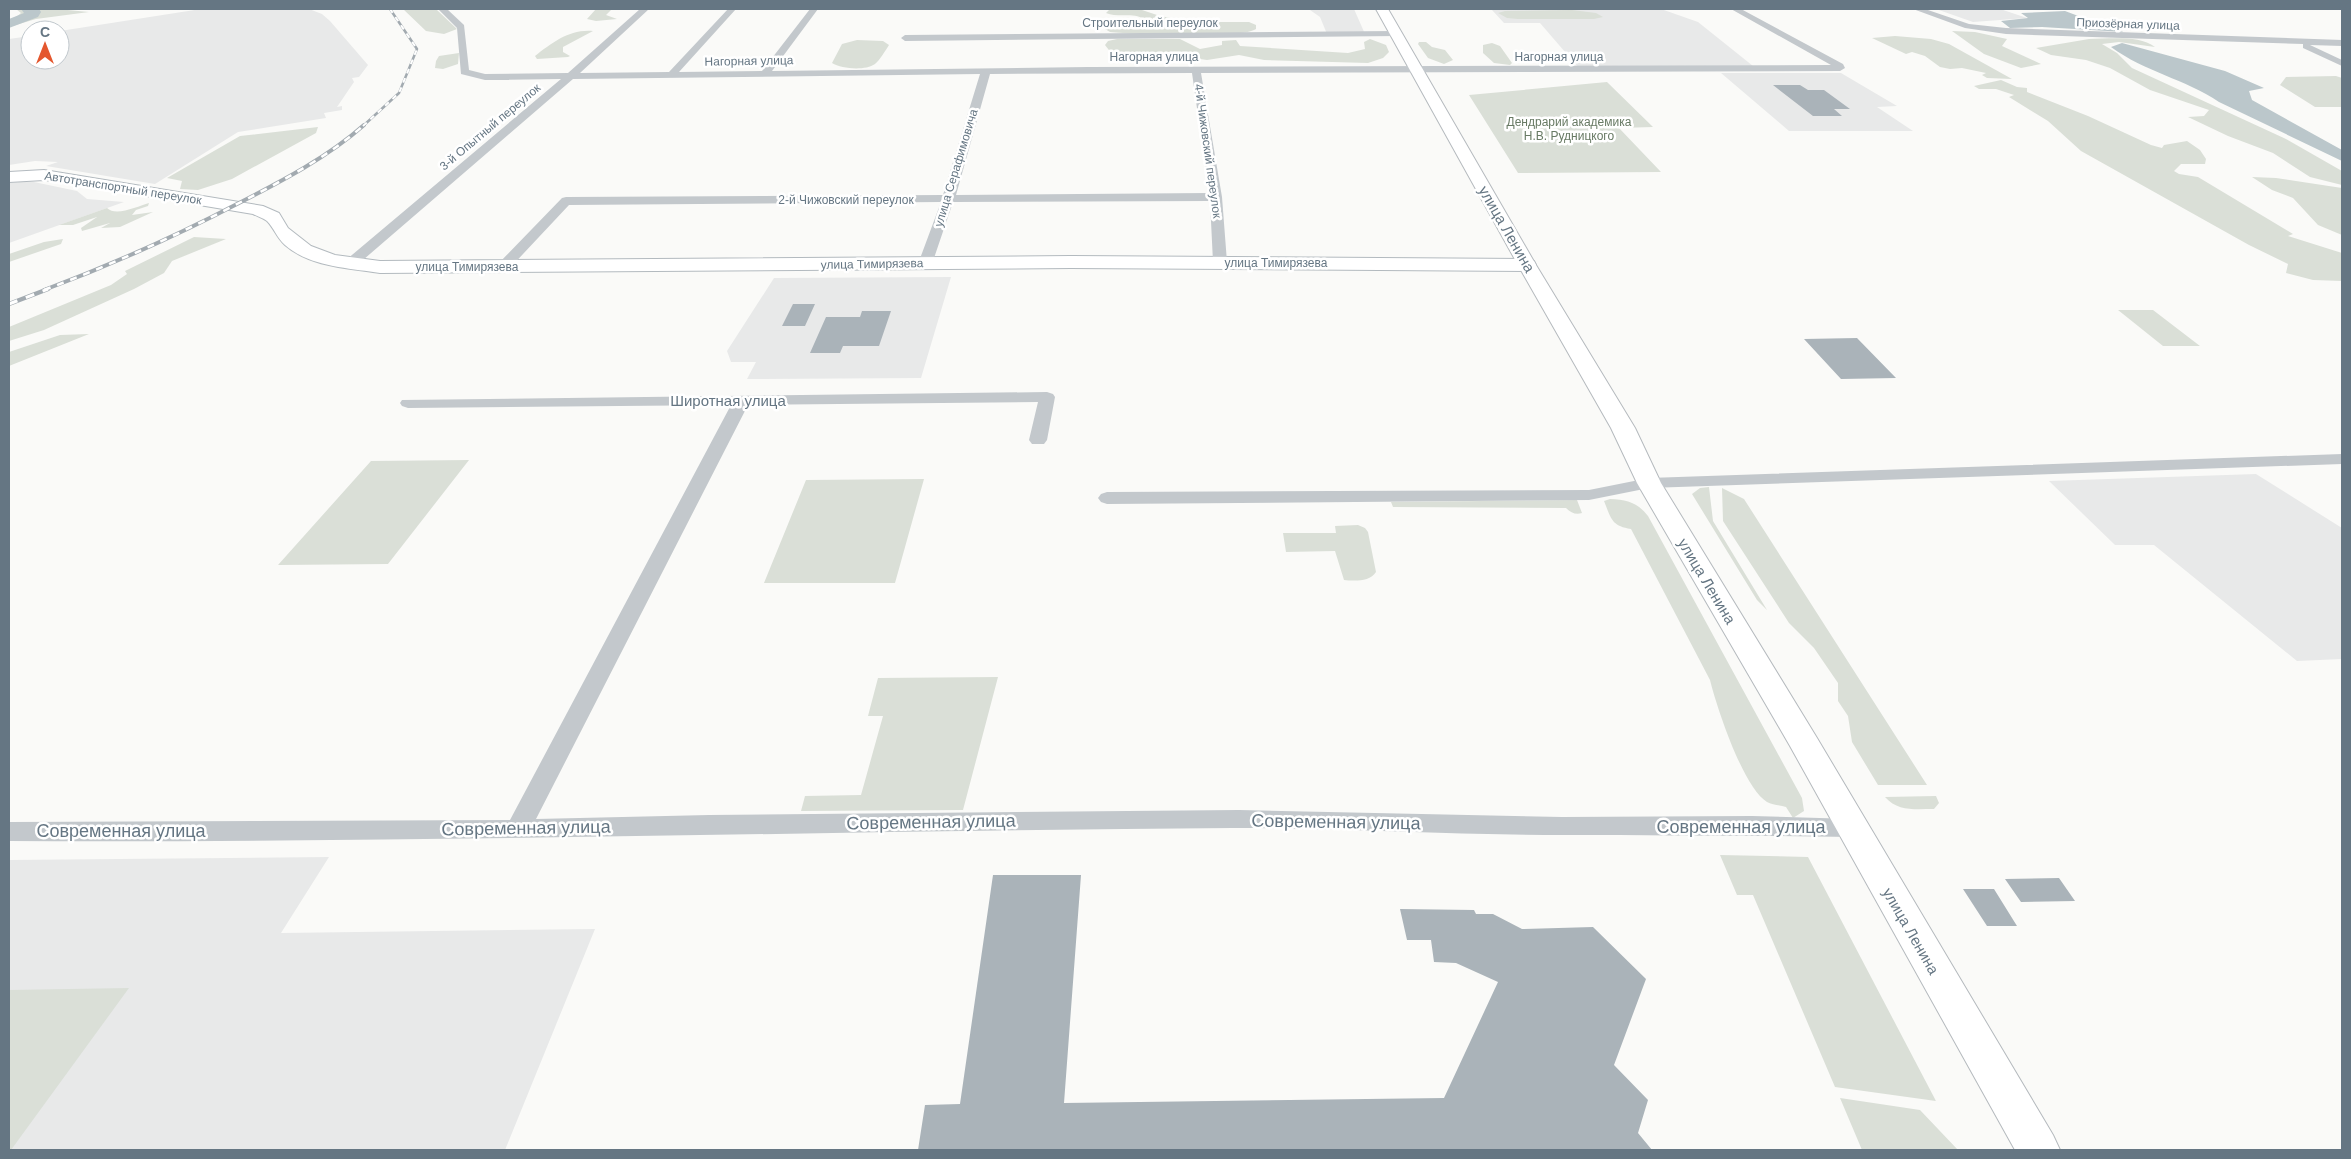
<svg xmlns="http://www.w3.org/2000/svg" width="2351" height="1159" font-family="Helvetica,sans-serif">
<style>
.built{fill:#e8e9e9}
.green{fill:#dadfd7}
.water{fill:#bbc7cb}
.lines{fill:none;stroke-linecap:round;stroke-linejoin:round}
.river{fill:#bbc7cb;fill-rule:evenodd}
.building{fill:#aab3b9}
.secondary-casing{stroke:#b3babf;stroke-width:2}
.primary-casing{stroke:#b5babe;stroke-width:2}
.street{fill:#c3c8cc;fill-rule:evenodd}
.secondary{fill:#fff;fill-rule:evenodd}
.primary{fill:#fff;fill-rule:evenodd}
.rail-far2-casing{stroke:#a2aab0;stroke-width:2.5}
.rail-far1-casing{stroke:#a2aab0;stroke-width:4}
.rail-casing{stroke:#a2aab0;stroke-width:4.5}
.rail-far2{stroke:#fff;stroke-width:2;stroke-dasharray:5;stroke-linecap:butt}
.rail-far1{stroke:#fff;stroke-width:2.5;stroke-dasharray:7;stroke-linecap:butt}
.rail{stroke:#fff;stroke-width:3;stroke-dasharray:9;stroke-linecap:butt}
.labels{text-anchor:middle;dominant-baseline:central;stroke-width:5;stroke-linejoin:round;paint-order:stroke}
.far-street-label{font-size:12px;fill:#657683;stroke:#fff}
.far-park-label{font-size:12px;fill:#687a64;stroke:#fff}
.street-label{font-size:15px;fill:#657683;stroke:#fff}
.near-street-label{font-size:18px;fill:#657683;stroke:#fff}
</style>
<rect width="100%" height="100%" fill="#fafaf8"/>
<path class="built" d="M 201,9 L 309,9 L 322,14 L 330,21 L 368,65 L 359,77 L 352,78 L 354,82 L 337,107 L 342,106 L 342,110 L 324,113 L 326,118 L 238,132 L 155,184 L 46,166 L 58,162 L 35,161 L 9,165 L 9,39 L 30,36 L 30,60 L 60,60 L 60,31 Z
M 1273,9 L 1354,9 L 1365,34 L 1327,34 L 1320,17 L 1310,10 Z
M 1500,9 L 1661,9 L 1698,22 L 1753,66 L 1578,67 L 1540,23 L 1504,23 L 1492,10 Z
M 1936,9 L 2000,9 L 2027,18 L 1973,22 Z
M 1721,73 L 1841,73 L 1897,106 L 1877,107 L 1913,131 L 1789,131 Z
M 19,182 L 34,182 L 77,191 L 87,199 L 124,202 L 9,243 L 9,183 Z
M 951,277 L 921,378 L 747,379 L 756,362 L 731,362 L 727,351 L 774,278 Z
M 2256,474 L 2342,528 L 2342,659 L 2297,661 L 2154,545 L 2115,545 L 2049,481 Z
M 329,857 L 281,933 L 595,929 L 505,1150 L 9,1150 L 9,860 Z"/>
<path class="green" d="M 16,9 L 57,9 L 89,12 L 36,19 L 9,27 L 9,23 L 21,13 Z
M 403,9 L 437,10 L 457,29 L 444,34 L 426,31 Z
M 596,9 L 612,9 L 606,15 L 617,19 L 596,21 L 587,19 Z
M 1110,9 L 1139,9 L 1160,16 L 1193,22 L 1249,22 L 1256,25 L 1256,29 C 1242,39 1132,34 1110,32 L 1105,29 C 1117,21 1132,27 1144,19 C 1133,12 1118,18 1106,13 Z
M 1572,10 L 1596,13 L 1603,17 L 1594,19 L 1518,19 L 1507,18 L 1498,13 L 1505,11 Z
M 593,31 L 563,47 L 563,52 L 570,56 L 568,57 L 537,59 L 535,56 C 552,43 569,29 593,31 Z
M 1952,31 L 1975,32 L 2007,39 L 2002,46 L 2041,64 L 2021,68 L 1984,54 Z
M 1895,36 L 1931,39 L 1949,44 L 2012,79 L 1987,78 L 1982,75 L 1986,73 L 1962,68 L 1950,69 L 1940,67 L 1925,56 L 1912,52 L 1906,54 L 1872,38 Z
M 1117,39 L 1180,39 L 1200,49 L 1222,45 L 1222,41 L 1236,40 L 1240,46 L 1348,53 L 1365,49 L 1364,42 L 1370,39 L 1386,45 L 1389,52 L 1383,58 L 1368,63 L 1264,60 L 1239,55 L 1207,60 L 1172,55 L 1124,57 L 1112,54 L 1105,45 L 1108,41 Z
M 2089,39 C 2109,39 2139,35 2155,47 L 2119,42 L 2102,44 L 2117,53 L 2132,68 L 2286,139 L 2342,171 L 2342,185 L 2310,177 L 2273,153 L 2228,136 L 2188,117 L 2204,116 L 2209,110 L 2150,90 L 2110,68 L 2086,60 L 2051,55 L 2036,48 Z
M 857,40 L 883,41 L 889,45 C 885,51 880,60 875,64 C 865,71 842,69 832,63 L 842,44 Z
M 1419,42 L 1426,42 L 1432,47 L 1445,50 L 1453,60 L 1444,64 L 1428,58 L 1418,44 Z
M 1492,43 L 1500,46 L 1512,63 L 1510,65 L 1494,63 L 1483,53 L 1483,45 Z
M 459,53 L 458,64 L 443,69 L 435,68 L 436,61 L 439,56 Z
M 2336,76 L 2342,78 L 2342,107 L 2315,107 L 2280,85 L 2286,77 Z
M 2001,80 L 2017,87 L 2027,88 L 2027,92 L 2088,116 L 2151,145 L 2162,148 L 2164,145 L 2187,141 L 2200,150 L 2206,159 L 2205,164 L 2181,164 L 2174,171 L 2179,174 L 2198,177 L 2293,234 L 2288,236 L 2342,253 L 2342,281 L 2313,280 L 2286,273 L 2288,264 L 2249,245 L 2081,151 L 2048,121 L 2009,97 L 2014,95 L 1996,89 L 1979,89 L 1974,86 Z
M 1607,82 L 1653,127 L 1619,128 L 1661,172 L 1518,173 L 1469,95 Z
M 318,127 L 316,133 L 232,179 L 198,190 L 180,189 L 182,181 L 167,178 L 240,136 Z
M 2252,177 L 2276,178 L 2342,188 L 2342,235 L 2318,225 L 2293,198 L 2272,190 Z
M 149,203 L 148,206 L 136,210 L 132,215 L 153,212 L 120,227 L 101,228 L 110,223 L 82,231 L 81,228 L 97,217 L 73,225 L 59,225 L 107,208 C 116,217 138,206 149,203 Z
M 194,237 L 226,239 L 172,261 L 164,273 L 134,289 L 44,330 L 9,341 L 9,327 L 111,285 L 127,274 L 125,271 Z
M 63,239 L 61,244 L 9,262 L 9,254 L 44,242 Z
M 2118,310 L 2153,310 L 2200,346 L 2163,346 Z
M 89,334 L 9,366 L 9,352 L 60,335 Z
M 469,460 L 388,564 L 278,565 L 371,461 Z
M 924,479 L 895,583 L 764,583 L 806,480 Z
M 1709,487 L 1713,521 L 1767,610 L 1757,600 L 1692,494 L 1700,488 Z
M 1722,488 L 1744,499 L 1927,785 L 1878,785 L 1852,742 L 1848,716 L 1838,701 L 1838,683 L 1814,648 L 1789,623 L 1723,521 Z
M 1610,499 C 1627,500 1637,502 1648,516 L 1802,798 L 1804,811 L 1793,818 L 1786,807 C 1780,805 1772,805 1767,802 C 1743,787 1717,708 1710,680 L 1631,529 C 1611,526 1611,518 1604,501 Z
M 1577,500 L 1582,513 C 1576,515 1571,513 1566,508 L 1393,507 L 1391,502 Z
M 1358,525 L 1365,528 L 1368,532 L 1376,572 C 1370,582 1354,581 1344,580 L 1335,551 L 1286,552 L 1283,533 L 1336,533 L 1335,526 Z
M 998,677 L 963,810 L 801,811 L 805,796 L 861,795 L 883,716 L 868,716 L 878,678 Z
M 1936,796 L 1939,803 L 1934,809 C 1916,809 1898,812 1885,797 Z
M 1720,855 L 1808,857 L 1936,1101 L 1835,1087 L 1753,895 L 1737,895 Z
M 129,988 L 11,1150 L 9,1150 L 9,990 Z
M 1840,1098 L 1920,1110 L 1958,1150 L 1862,1150 Z"/>
<path class="water" d="M 2065,11 L 2081,17 L 2085,22 L 2080,22 L 2083,25 L 2099,26 L 2124,32 L 2042,27 L 2010,28 L 2001,21 L 2028,18 L 2021,13 Z
M 2122,43 L 2225,71 L 2264,88 L 2249,91 L 2252,100 L 2342,150 L 2342,161 L 2219,102 C 2185,79 2145,72 2111,47 Z"/>
<g class="lines">
<path class="river" d="M 21,9 L 39,9 L 41,12 L 38,17 L 9,28 L 9,19 L 24,13 Z"/>
</g>
<path class="building" d="M 1773,85 L 1800,85 L 1808,90 L 1824,90 L 1850,109 L 1834,109 L 1842,116 L 1813,116 Z
M 793,304 L 815,304 L 805,326 L 782,326 Z
M 862,311 L 891,311 L 879,346 L 843,346 L 840,353 L 810,353 L 826,317 L 860,317 Z
M 1857,338 L 1896,378 L 1841,379 L 1804,339 Z
M 993,875 L 1081,875 L 1064,1103 L 1444,1098 L 1498,982 L 1456,963 L 1434,962 L 1431,940 L 1407,940 L 1400,909 L 1474,910 L 1476,914 L 1493,914 L 1522,929 L 1593,927 L 1646,979 L 1614,1065 L 1648,1100 L 1638,1133 L 1652,1150 L 918,1150 L 925,1105 L 960,1104 Z
M 2059,878 L 2075,901 L 2021,902 L 2005,879 Z
M 1963,889 L 1994,889 L 2017,926 L 1987,926 Z"/>
<g class="lines">
<g class="secondary-casing">
<path id="secondary" d="M 44,170 L 263,206 L 279,213 L 288,228 L 311,246 L 335,255 L 380,261 L 1071,256 L 1527,259 L 1534,261 L 1536,265 L 1534,269 L 1527,271 L 1071,268 L 380,273 C 349,268 310,267 285,245 C 277,238 274,228 267,221 C 263,218 257,216 253,214 L 68,183 L 44,180 L 9,182 L 9,172 Z"/>
</g>
<g class="primary-casing">
<path id="primary" d="M 1376,9 L 1388,9 L 1536,265 L 1635,428 L 1661,483 L 1817,738 L 2053,1135 L 2060,1150 L 2015,1150 L 1790,746 L 1637,483 L 1611,428 L 1518,265 Z"/>
</g>
<path class="street" d="M 438,9 L 447,9 L 464,25 L 469,70 L 485,74 L 568,73 L 640,9 L 649,9 L 580,73 L 669,72 L 728,9 L 736,9 L 679,72 L 762,71 L 810,9 L 818,9 L 772,71 L 1088,67 L 1831,65 L 1731,9 L 1741,9 L 1843,64 L 1845,68 L 1840,71 L 1201,73 L 1222,197 L 1227,262 L 1220,266 L 1213,262 L 1210,201 L 953,202 L 932,264 L 925,268 L 918,264 L 941,202 L 569,205 L 508,270 L 498,270 L 496,267 L 498,264 L 562,198 L 566,197 L 943,195 L 980,74 L 573,79 L 356,266 L 346,266 L 344,263 L 346,260 L 561,79 L 485,80 L 461,74 L 457,28 ZM 1192,73 L 1209,193 L 956,195 L 990,74 Z
M 1913,9 L 1925,9 L 1969,24 L 2006,28 L 2342,40 L 2342,46 L 2310,45 L 2342,60 L 2342,66 L 2303,48 L 2303,44 L 2006,34 L 1965,28 Z
M 1395,31 L 1399,34 L 1398,36 L 905,41 L 901,38 L 905,35 Z
M 1047,392 L 1053,394 L 1055,397 L 1047,440 L 1044,444 L 1032,444 L 1029,440 L 1038,402 L 748,405 L 536,819 L 709,815 L 1239,810 L 1562,817 L 1752,816 L 1853,819 L 1862,821 L 1866,828 L 1862,835 L 1853,837 C 1757,835 1662,836 1566,835 C 1455,835 1343,828 1232,828 C 824,831 417,843 9,841 L 9,822 L 510,820 L 731,405 L 408,408 L 402,406 L 400,403 L 402,400 Z
M 2342,454 L 2342,464 L 1649,488 L 1589,500 L 1107,504 L 1101,502 L 1098,498 L 1101,494 L 1107,492 L 1589,490 L 1649,478 Z"/>
<use href="#secondary" class="secondary"/>
<use href="#primary" class="primary"/>
<g class="rail-far2-casing">
<path id="rail-far2" d="M 363,126 L 399,93 L 417,49 L 390,9"/>
</g>
<g class="rail-far1-casing">
<path id="rail-far1" d="M 44,290 C 111,265 176,236 239,203 C 282,181 328,157 364,125"/>
</g>
<g class="rail-casing">
<path id="rail" d="M 9,304 L 48,289"/>
</g>
<use href="#rail-far2" class="rail-far2"/>
<use href="#rail-far1" class="rail-far1"/>
<use href="#rail" class="rail"/>
</g>
<g class="labels">
<g class="far-street-label">
<text x="1150" y="23">Строительный переулок</text>
<text transform="translate(2128 24) rotate(2)">Приозёрная улица</text>
<text x="1154" y="57">Нагорная улица</text>
<text x="1559" y="57">Нагорная улица</text>
<text transform="translate(749 61) rotate(-1)">Нагорная улица</text>
<text transform="translate(490 127) rotate(-40)">3-й Опытный переулок</text>
<text transform="translate(1208 151) rotate(82)">4-й Чижовский переулок</text>
<text transform="translate(956 168) rotate(-73)">улица Серафимовича</text>
<text transform="translate(123 188) rotate(9)">Автотранспортный переулок</text>
<text x="846" y="200">2-й Чижовский переулок</text>
<text x="1276" y="263">улица Тимирязева</text>
<text transform="translate(872 264) rotate(-1)">улица Тимирязева</text>
<text x="467" y="267">улица Тимирязева</text>
</g>
<g class="far-park-label">
<text x="1569" y="122">Дендрарий академика<tspan x="1569" dy="14">Н.В. Рудницкого</tspan></text>
</g>
<g class="street-label">
<text transform="translate(1507 229) rotate(60)">улица Ленина</text>
<text x="728" y="400">Широтная улица</text>
<text transform="translate(1707 581) rotate(59)">улица Ленина</text>
<text transform="translate(1911 931) rotate(60)">улица Ленина</text>
</g>
<g class="near-street-label">
<text transform="translate(931 822) rotate(-1)">Современная улица</text>
<text transform="translate(1336 822) rotate(1)">Современная улица</text>
<text x="1741" y="827">Современная улица</text>
<text transform="translate(526 828) rotate(-1)">Современная улица</text>
<text x="121" y="831">Современная улица</text>
</g>
</g>
<rect width="2351" height="1159" fill="none" stroke="#657683" stroke-width="20"/>
<g transform="translate(45 45)"><circle r="24" fill="#ffffff" stroke="#c1c8cd"/>
<path d="M0-4L9 19L0 12L-9 19Z" fill="#e4572e"/>
<text y="-8" font-size="14" font-weight="bold" text-anchor="middle" fill="#657683">С</text>
</g>
</svg>
